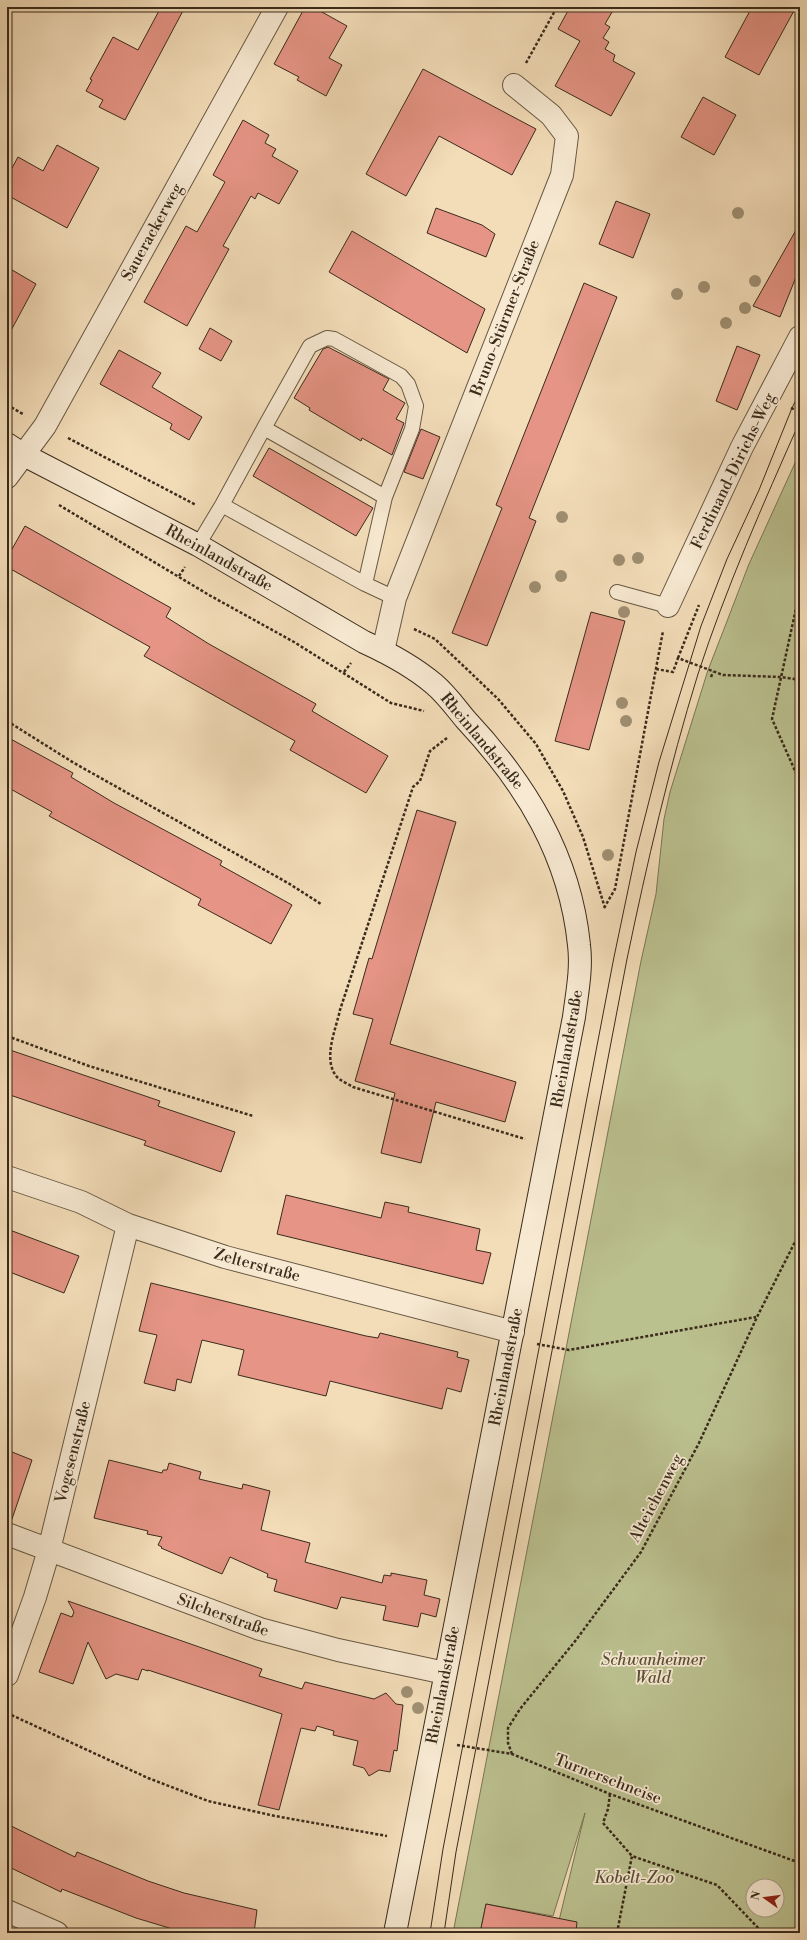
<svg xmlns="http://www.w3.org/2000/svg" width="807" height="1940" font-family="'Libre Bodoni',serif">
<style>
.green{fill:#bbc08f;stroke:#7a7655;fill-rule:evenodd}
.building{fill:#e59485;stroke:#3a2b1b}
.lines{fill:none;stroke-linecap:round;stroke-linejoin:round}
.lane-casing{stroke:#685842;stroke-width:16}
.street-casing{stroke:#685842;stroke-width:24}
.secondary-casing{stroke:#3a2b1b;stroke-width:24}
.path{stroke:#3a2b1b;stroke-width:2.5;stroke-dasharray:3 2;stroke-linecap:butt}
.lane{stroke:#f7e9d2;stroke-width:14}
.street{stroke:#f7e9d2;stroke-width:22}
.secondary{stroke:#f7e9d2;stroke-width:22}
.tram{stroke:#3a2b1b;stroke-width:1}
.tree{fill:#9f8f72}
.labels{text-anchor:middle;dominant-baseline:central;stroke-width:3.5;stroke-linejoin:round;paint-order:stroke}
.street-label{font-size:16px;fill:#3a2b1b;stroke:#f7e9d2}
.park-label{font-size:16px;font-style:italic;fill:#5a5038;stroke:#f7e9d2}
</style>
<rect width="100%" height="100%" fill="#f3ddb9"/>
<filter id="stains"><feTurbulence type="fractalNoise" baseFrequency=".005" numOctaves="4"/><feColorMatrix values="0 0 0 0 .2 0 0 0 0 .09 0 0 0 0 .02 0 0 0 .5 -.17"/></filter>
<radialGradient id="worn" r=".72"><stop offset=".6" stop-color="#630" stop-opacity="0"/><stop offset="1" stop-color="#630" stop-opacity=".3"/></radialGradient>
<path class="green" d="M 800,452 L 800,1933 L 556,1933 L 585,1813 L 553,1916 L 486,1904 L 480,1933 L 453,1933 L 641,961 L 656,894 L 664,819 L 670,792 L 708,670 L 724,629 L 749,564 ZM 753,1886 L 777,1886 L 777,1910 L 753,1910 Z"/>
<path class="building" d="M 161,7 L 185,7 L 125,120 L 99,107 L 103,100 L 86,91 L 92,80 L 90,79 L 113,37 L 138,50 Z
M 305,7 L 313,7 L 347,26 L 329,58 L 342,65 L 326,96 L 297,80 L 299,77 L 274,64 Z
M 570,7 L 615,7 L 605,24 L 610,27 L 603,38 L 609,42 L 605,49 L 615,55 L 613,61 L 635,73 L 611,116 L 555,86 L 580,41 L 558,29 Z
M 752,7 L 796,7 L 759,75 L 725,57 Z
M 423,69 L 536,129 L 512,175 L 439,136 L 406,196 L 366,174 Z
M 703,97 L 736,115 L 714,155 L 681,137 Z
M 243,120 L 269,135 L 265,143 L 276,149 L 272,156 L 298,171 L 279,204 L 258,193 L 255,199 L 251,196 L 223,246 L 229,249 L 187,326 L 144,302 L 186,226 L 197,232 L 225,182 L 213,175 Z
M 57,145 L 99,168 L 67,228 L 7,195 L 7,177 L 18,157 L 43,171 Z
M 616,201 L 650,214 L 633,258 L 599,244 Z
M 436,208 L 482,225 L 495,234 L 486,257 L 427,233 Z
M 800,223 L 800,267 L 780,317 L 753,306 Z
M 352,231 L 485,309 L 467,353 L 329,272 Z
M 7,267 L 36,284 L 7,338 Z
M 584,283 L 617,297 L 529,518 L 536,521 L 487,646 L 452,633 L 502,508 L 496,505 Z
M 210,328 L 232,341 L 221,361 L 199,349 Z
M 737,346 L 760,355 L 737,410 L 716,401 Z
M 328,347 L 389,379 L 383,390 L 405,403 L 396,419 L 404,423 L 392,455 L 362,438 L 361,441 L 309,410 L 310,408 L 294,398 L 323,349 Z
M 119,350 L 161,373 L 152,387 L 202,417 L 189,440 L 170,429 L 172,424 L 100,384 Z
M 421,429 L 440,437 L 423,479 L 404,472 Z
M 269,448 L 373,508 L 356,536 L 253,476 Z
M 25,526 L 171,608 L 166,617 L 209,644 L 316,704 L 312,711 L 388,756 L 366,793 L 290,750 L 295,741 L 144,656 L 150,647 L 7,567 L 7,558 Z
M 591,612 L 625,621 L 589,750 L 555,741 Z
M 7,737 L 73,773 L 71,777 L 114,803 L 222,861 L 220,865 L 292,905 L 271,944 L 198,905 L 201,899 L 49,816 L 52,812 L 7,787 Z
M 417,810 L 456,822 L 390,1044 L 516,1082 L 505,1122 L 436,1102 L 421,1163 L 381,1153 L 395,1093 L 355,1081 L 373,1019 L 353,1014 L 369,958 L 372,959 Z
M 7,1049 L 160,1101 L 158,1106 L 235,1132 L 221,1172 L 144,1145 L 146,1141 L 7,1094 Z
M 286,1195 L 381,1218 L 385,1202 L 409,1207 L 408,1212 L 480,1229 L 476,1250 L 491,1253 L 483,1284 L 277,1234 Z
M 7,1229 L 79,1256 L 64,1293 L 7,1271 Z
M 151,1283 L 366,1336 L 378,1338 L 380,1333 L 458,1352 L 457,1357 L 469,1360 L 461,1392 L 447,1388 L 442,1409 L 330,1381 L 326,1396 L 238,1375 L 244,1350 L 202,1340 L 191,1383 L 177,1379 L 175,1391 L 144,1383 L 157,1335 L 139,1331 Z
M 7,1450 L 32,1460 L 11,1522 L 7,1522 Z
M 109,1460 L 162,1473 L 163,1470 L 167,1470 L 169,1463 L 201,1472 L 199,1479 L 242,1489 L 243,1484 L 270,1491 L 261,1530 L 310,1543 L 305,1562 L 382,1583 L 384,1575 L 391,1576 L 391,1573 L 427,1580 L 424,1595 L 440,1599 L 436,1617 L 421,1613 L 418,1627 L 383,1620 L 386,1606 L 341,1597 L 337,1609 L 274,1591 L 277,1580 L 267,1577 L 268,1574 L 230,1557 L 222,1574 L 161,1548 L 162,1547 L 158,1545 L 162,1537 L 147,1534 L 148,1531 L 94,1518 Z
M 68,1601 L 262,1669 L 259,1676 L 302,1689 L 305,1682 L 374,1699 L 386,1693 L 396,1704 L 403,1705 L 397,1751 L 394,1750 L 390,1772 L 379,1770 L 369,1776 L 364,1768 L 353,1765 L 358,1741 L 333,1735 L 334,1731 L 317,1726 L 315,1731 L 301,1728 L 279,1810 L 258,1805 L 282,1714 L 148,1670 L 148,1671 L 142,1669 L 138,1680 L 116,1674 L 106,1679 L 88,1642 L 73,1684 L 39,1672 L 61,1613 L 72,1617 L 74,1612 Z
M 7,1824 L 75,1857 L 77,1852 L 148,1881 L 184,1893 L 257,1910 L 254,1933 L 186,1933 L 136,1918 L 62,1889 L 61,1892 L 7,1866 Z
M 486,1904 L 577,1922 L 576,1933 L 480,1933 Z"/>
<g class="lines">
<g class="lane-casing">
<path id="lane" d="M 264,428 L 310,346 L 327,338 L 334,339 L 401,376 L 408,384 L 416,406 L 412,429 L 385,497 L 365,584
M 222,505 L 365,584 L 395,598
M 198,545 L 222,505 L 264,428 L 385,497
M 617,592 L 668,606"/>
</g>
<g class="street-casing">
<path id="street" d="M 7,477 L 45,426 L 277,7
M 668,606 L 742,447 L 800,337
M 383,651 L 395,598 L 562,175 L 567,136 L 551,115 L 514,85
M 7,1177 L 81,1202 L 128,1225 L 225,1257 L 513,1332
M 7,1534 L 260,1629 L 338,1650 L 445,1673
M 7,1675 L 35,1597 L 49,1550 L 128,1225
M 7,1911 L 57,1933"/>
</g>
<g class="secondary-casing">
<path id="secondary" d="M 7,444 L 24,455 L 198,545 L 364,642 C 386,652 415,668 434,684 C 446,694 456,708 466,720 C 526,784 570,856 579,945 C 582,969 577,993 574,1017 L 395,1933"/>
</g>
<path class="path" d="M 526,63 L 557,7
M 7,405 L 23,414
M 791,408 L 800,412
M 68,438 L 196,505
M 59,505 L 209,595 L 294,642 L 391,703 L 424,711
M 179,576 L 185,567
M 800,590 L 772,719 L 800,782
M 414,629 L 435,639 L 472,674 L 499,700 L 536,744 L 563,791 L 583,837 L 605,908
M 678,658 L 699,605
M 656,669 L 673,672 L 678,658 L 723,675 L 781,677 L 800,680
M 344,672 L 351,663
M 711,677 L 713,672
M 7,721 L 74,763 L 288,883 L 321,904
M 447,738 L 430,751 L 420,781 L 413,787 L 340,1010 C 336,1029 322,1060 337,1077 C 341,1081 348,1084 353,1087 L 525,1139
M 604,908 L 615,889 L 663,631
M 7,1036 L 89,1066 L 253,1116
M 537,1344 L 569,1350 L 756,1317
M 7,1713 L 148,1778 L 208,1801 L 275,1816 L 387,1836
M 457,1745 L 512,1754 L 610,1794 L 800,1863
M 512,1754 L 508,1743 L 508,1728 L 520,1709 L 576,1640 L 641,1552 L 699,1443 L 757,1317 L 800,1232
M 610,1794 L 608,1809 L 603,1823 L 632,1856
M 617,1933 L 632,1856 L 717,1885 L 763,1933"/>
<use href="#lane" class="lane"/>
<use href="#street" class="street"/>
<use href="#secondary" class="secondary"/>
<path class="tram" d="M 430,1933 L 443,1849 L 614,957 L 636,852 L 659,762 L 701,626 L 727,559 L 759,490 L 792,408 L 800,392
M 444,1933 L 456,1852 L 476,1748 L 627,959 C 647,863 669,768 698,674 C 726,588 763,504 800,421"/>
</g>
<g class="tree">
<circle cx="738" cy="213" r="6"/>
<circle cx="755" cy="281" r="6"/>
<circle cx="704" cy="287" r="6"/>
<circle cx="677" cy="294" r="6"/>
<circle cx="745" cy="308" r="6"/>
<circle cx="726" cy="323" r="6"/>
<circle cx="562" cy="517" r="6"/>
<circle cx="638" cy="558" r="6"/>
<circle cx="619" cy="560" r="6"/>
<circle cx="561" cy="576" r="6"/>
<circle cx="535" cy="587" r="6"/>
<circle cx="624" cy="612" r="6"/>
<circle cx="622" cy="703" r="6"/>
<circle cx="626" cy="721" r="6"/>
<circle cx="608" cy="855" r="6"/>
<circle cx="407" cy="1692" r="6"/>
<circle cx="418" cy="1708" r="6"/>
</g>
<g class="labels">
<g class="street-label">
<text transform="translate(152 232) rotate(-61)">Sauerackerweg</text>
<text transform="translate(505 318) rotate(-69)">Bruno-Stürmer-Straße</text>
<text transform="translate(733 471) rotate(-64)">Ferdinand-Dirichs-Weg</text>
<text transform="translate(219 558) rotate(29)">Rheinlandstraße</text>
<text transform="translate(482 741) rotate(50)">Rheinlandstraße</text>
<text transform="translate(567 1049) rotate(-80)">Rheinlandstraße</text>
<text transform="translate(257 1265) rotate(15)">Zelterstraße</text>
<text transform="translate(506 1367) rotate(-79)">Rheinlandstraße</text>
<text transform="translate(73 1452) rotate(-76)">Vogesenstraße</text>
<text transform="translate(656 1498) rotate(-62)">Alteichenweg</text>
<text transform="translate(223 1615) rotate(20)">Silcherstraße</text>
<text transform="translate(443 1685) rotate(-79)">Rheinlandstraße</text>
<text transform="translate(608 1779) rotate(21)">Turnerschneise</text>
</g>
<g class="park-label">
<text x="653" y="1660">Schwanheimer<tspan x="653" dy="18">Wald</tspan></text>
<text x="634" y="1878">Kobelt-Zoo</text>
</g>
</g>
<rect width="807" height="1940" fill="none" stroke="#f3ddb9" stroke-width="24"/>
<rect x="8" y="8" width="791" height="1924" fill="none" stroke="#3a2b1b" stroke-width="2"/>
<rect x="12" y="12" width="783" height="1916" fill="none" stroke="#3a2b1b"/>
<g transform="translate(765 1898) rotate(284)"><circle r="19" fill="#f7e9d2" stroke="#ab9d89"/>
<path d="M0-3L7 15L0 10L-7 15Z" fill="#8f2418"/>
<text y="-6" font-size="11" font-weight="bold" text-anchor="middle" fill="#3a2b1b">N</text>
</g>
<rect width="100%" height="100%" filter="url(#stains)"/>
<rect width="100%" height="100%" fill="url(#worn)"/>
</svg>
